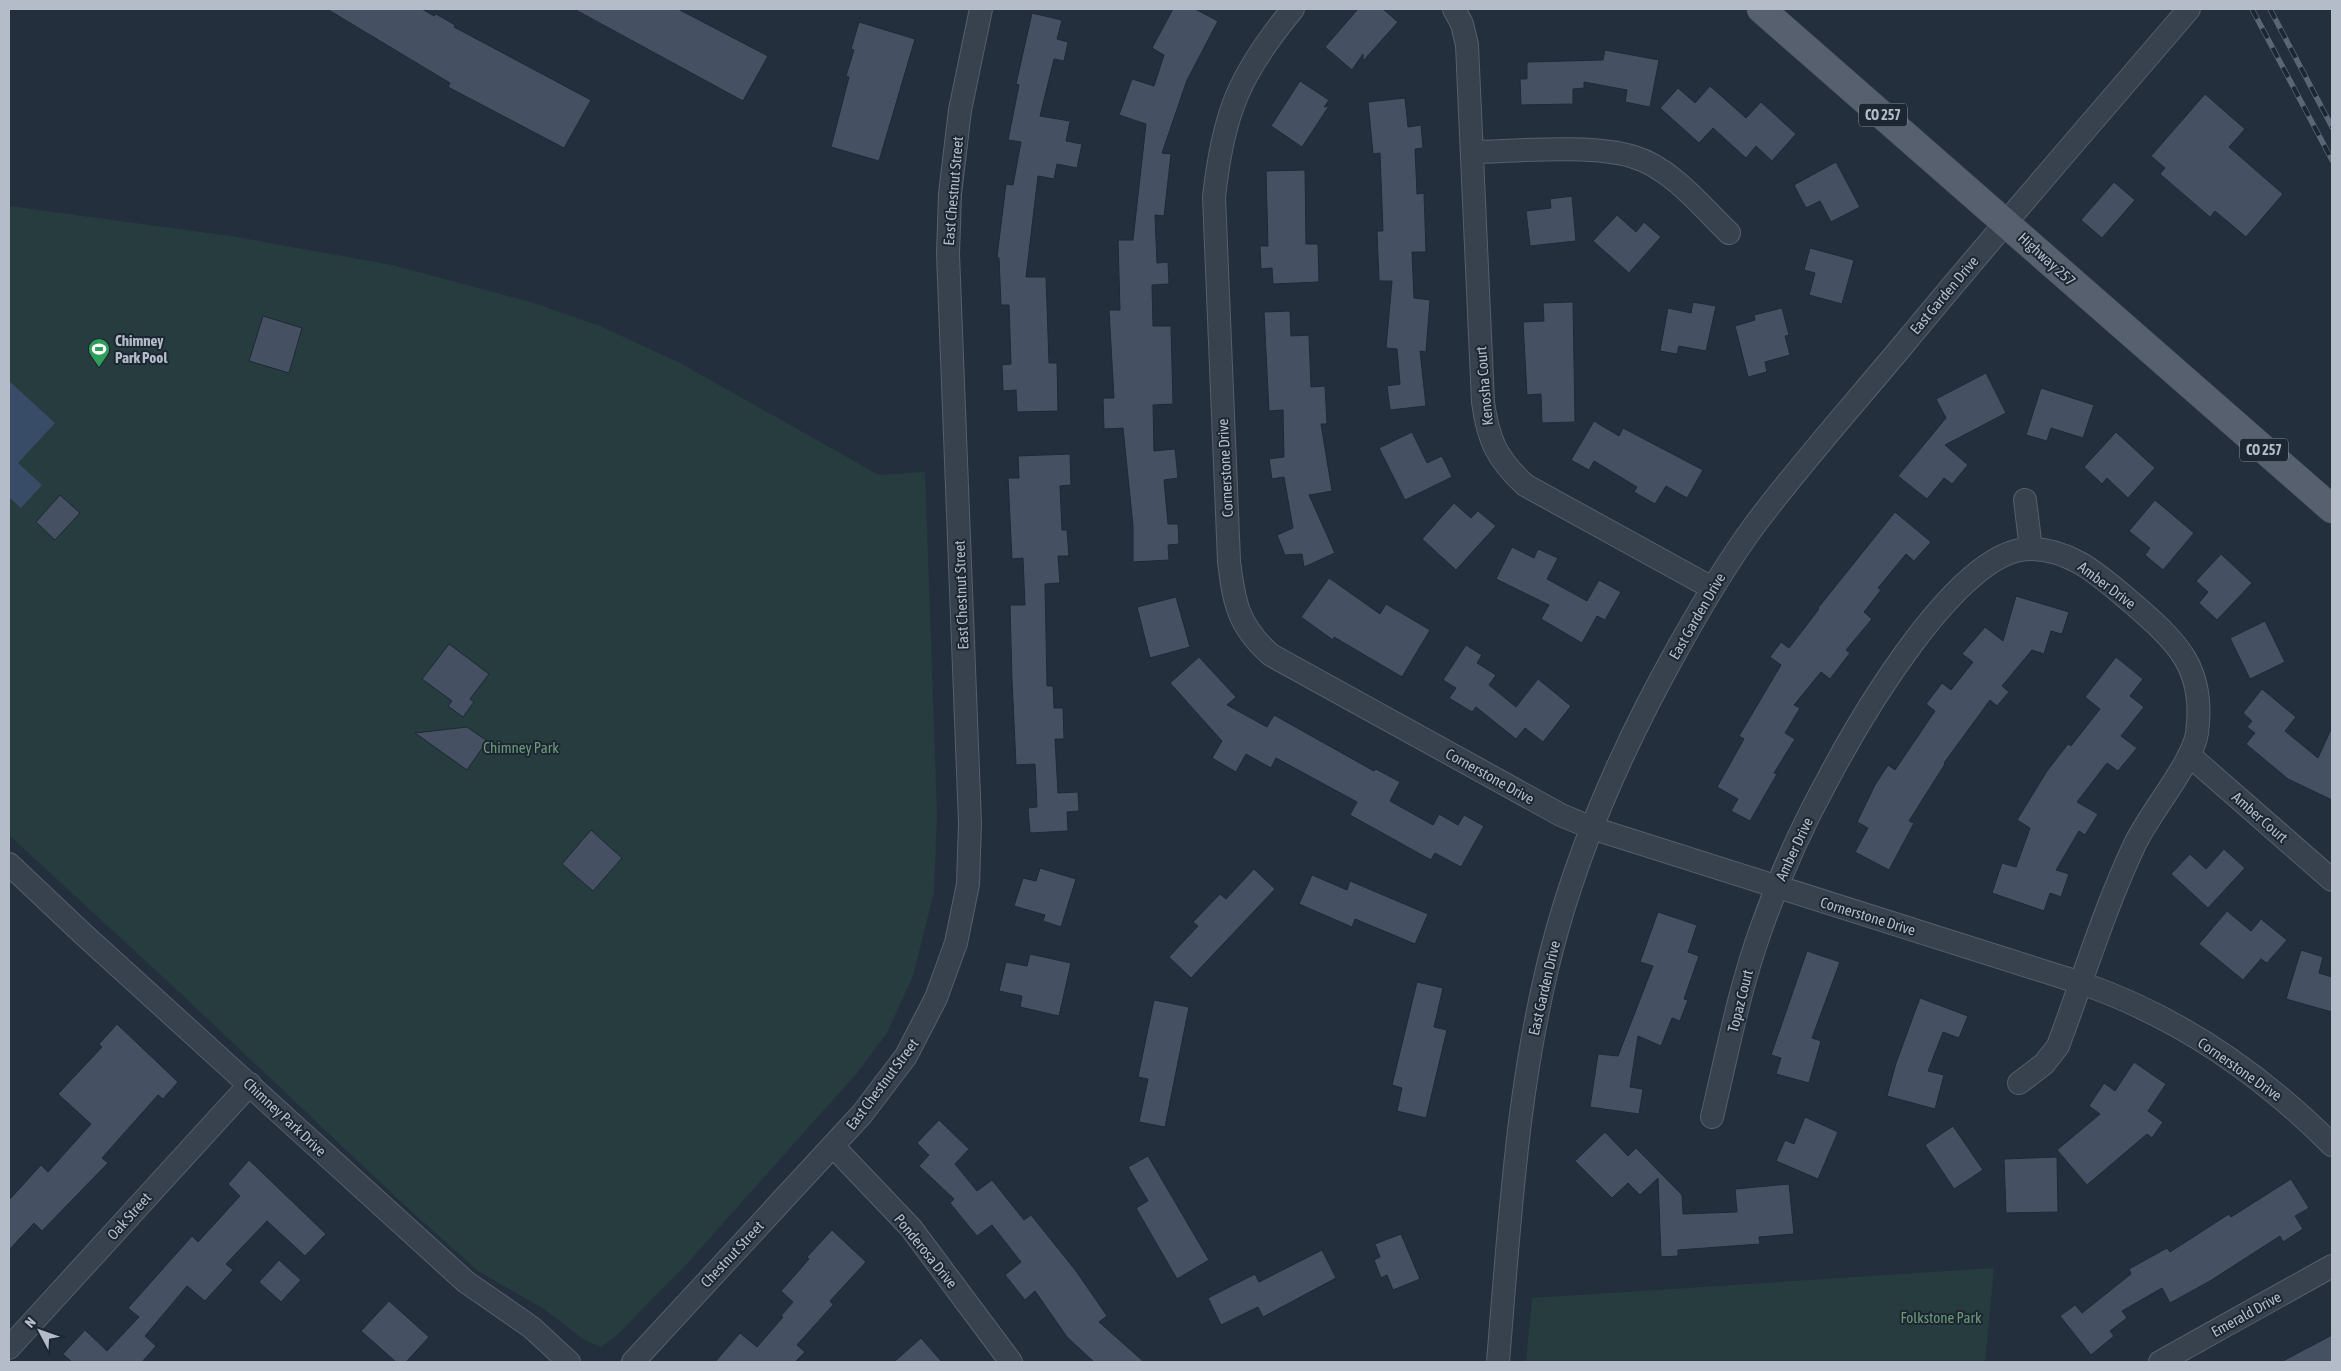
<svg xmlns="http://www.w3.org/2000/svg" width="2341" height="1371" font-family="'Asap Condensed',sans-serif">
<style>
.green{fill:#263c3f}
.water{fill:#394c67}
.building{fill:#455162;stroke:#1f2835}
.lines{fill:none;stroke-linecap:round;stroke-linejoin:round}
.minor-casing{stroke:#565f6c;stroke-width:24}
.major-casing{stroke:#414a57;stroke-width:29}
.minor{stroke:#38414e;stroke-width:22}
.major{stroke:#56606e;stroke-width:28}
.rail-casing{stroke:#5a6575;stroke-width:5.5}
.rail{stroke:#1d2633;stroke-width:4;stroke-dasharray:11;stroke-linecap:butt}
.labels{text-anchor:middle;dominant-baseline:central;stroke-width:4;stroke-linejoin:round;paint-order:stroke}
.shield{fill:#1d2633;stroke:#878f9c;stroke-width:1}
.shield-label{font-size:14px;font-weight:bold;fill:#b4bcc9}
.street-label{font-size:15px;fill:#b4bcc9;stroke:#1d2633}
.poi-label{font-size:15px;font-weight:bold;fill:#b4bcc9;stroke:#1d2633;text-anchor:start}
.park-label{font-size:15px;fill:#6b9a76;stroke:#1d2633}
</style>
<rect width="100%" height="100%" fill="#242f3e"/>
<path class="green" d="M 9,206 L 231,236 L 392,265 L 534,303 L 600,326 L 680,363 L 879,475 L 925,472 L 937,813 L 934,892 L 913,976 L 887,1033 L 857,1073 L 684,1267 L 616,1336 L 601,1347 L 584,1340 L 544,1309 L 478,1271 L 400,1201 L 176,989 L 9,835 Z
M 1994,1268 L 1985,1362 L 1526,1362 L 1532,1298 Z"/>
<path class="water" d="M 9,381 L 55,423 L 18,463 L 42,485 L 21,508 L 9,497 Z"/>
<path class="building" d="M 327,9 L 422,9 L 434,16 L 436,14 L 455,25 L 454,27 L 591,100 L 564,148 L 448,87 L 450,83 Z
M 574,9 L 678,9 L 768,56 L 743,101 Z
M 1173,9 L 1195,9 L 1218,21 L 1187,80 L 1162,153 L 1171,154 L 1164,216 L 1155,215 L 1157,263 L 1168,262 L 1169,284 L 1152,285 L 1153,326 L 1171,326 L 1173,404 L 1153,405 L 1154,451 L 1175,449 L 1178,478 L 1164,480 L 1168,524 L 1178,524 L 1179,544 L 1168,545 L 1169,560 L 1133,562 L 1133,526 L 1123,428 L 1104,429 L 1103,398 L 1114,398 L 1109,310 L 1120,310 L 1118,240 L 1133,240 L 1146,124 L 1119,115 L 1132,79 L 1154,86 L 1164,55 L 1152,48 Z
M 1358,9 L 1383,9 L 1398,22 L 1363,61 L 1363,54 L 1352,70 L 1325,47 Z
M 1032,13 L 1062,20 L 1057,39 L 1068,42 L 1064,61 L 1054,59 L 1040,116 L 1070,121 L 1066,141 L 1082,144 L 1077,168 L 1057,164 L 1054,179 L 1038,176 L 1026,277 L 1046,277 L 1049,363 L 1057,363 L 1058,411 L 1017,412 L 1016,390 L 1003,391 L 1002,365 L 1011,364 L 1009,305 L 1001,305 L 999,258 L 997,257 L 1006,184 L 1013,185 L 1021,142 L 1008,140 L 1019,85 L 1016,84 Z
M 859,22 L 915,39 L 879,161 L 831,147 L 849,77 L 846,76 L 854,50 L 851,49 Z
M 1605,50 L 1659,60 L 1650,107 L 1625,102 L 1627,90 L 1584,82 L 1584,88 L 1573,89 L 1573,104 L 1521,105 L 1520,79 L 1527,79 L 1527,62 L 1603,60 Z
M 1300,81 L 1329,100 L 1324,107 L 1329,106 L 1302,147 L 1271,126 Z
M 1710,86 L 1746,118 L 1761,102 L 1796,134 L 1772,161 L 1756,146 L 1746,158 L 1713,128 L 1699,143 L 1660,108 L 1678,88 L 1695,103 Z
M 2205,94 L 2245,129 L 2229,147 L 2283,194 L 2246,237 L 2215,211 L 2210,217 L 2196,205 L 2160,174 L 2165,168 L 2151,156 Z
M 1405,98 L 1408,127 L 1421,125 L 1423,148 L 1415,149 L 1417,194 L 1424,193 L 1426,252 L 1412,252 L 1414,298 L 1430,300 L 1426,352 L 1420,351 L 1426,406 L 1390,410 L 1387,386 L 1400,384 L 1397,349 L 1386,348 L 1392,281 L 1379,281 L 1377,231 L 1383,231 L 1380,153 L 1373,154 L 1368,102 Z
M 1836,162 L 1860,207 L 1831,222 L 1820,201 L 1806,208 L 1794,185 Z
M 1305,170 L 1306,244 L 1318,244 L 1319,282 L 1273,284 L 1272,268 L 1261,269 L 1260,246 L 1268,246 L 1266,171 Z
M 2114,182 L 2135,200 L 2102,238 L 2081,220 Z
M 1572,196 L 1576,241 L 1530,246 L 1526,211 L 1551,208 L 1550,199 Z
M 1617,215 L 1636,232 L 1644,222 L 1661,237 L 1629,273 L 1593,241 Z
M 1810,248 L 1854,260 L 1842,304 L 1809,295 L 1815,273 L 1804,270 Z
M 1573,302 L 1575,422 L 1542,423 L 1541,394 L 1527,395 L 1523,322 L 1544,321 L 1543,303 Z
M 1693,302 L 1716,306 L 1706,351 L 1679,346 L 1677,354 L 1660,351 L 1668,308 L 1691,313 Z
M 1782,308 L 1789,335 L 1785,336 L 1790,355 L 1765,362 L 1767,372 L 1748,377 L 1735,326 L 1755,320 L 1754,315 Z
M 1290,311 L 1291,336 L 1309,335 L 1311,387 L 1325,386 L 1327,424 L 1321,424 L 1332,491 L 1309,495 L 1335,553 L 1304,567 L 1302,554 L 1285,555 L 1277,535 L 1293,528 L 1284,477 L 1272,479 L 1269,459 L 1284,457 L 1283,410 L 1269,411 L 1264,312 Z
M 263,316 L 302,328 L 289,373 L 249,361 Z
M 1986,373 L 2006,413 L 1945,445 L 1968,465 L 1952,484 L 1944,478 L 1927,499 L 1898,476 L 1946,418 L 1936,399 Z
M 2041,388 L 2094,405 L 2083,438 L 2051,428 L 2047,441 L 2026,435 Z
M 1594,421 L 1619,436 L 1623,428 L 1703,470 L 1687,498 L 1666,486 L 1655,504 L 1634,492 L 1637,487 L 1594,461 L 1589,470 L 1571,460 Z
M 1412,432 L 1427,463 L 1442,456 L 1452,477 L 1405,500 L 1379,448 Z
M 2116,432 L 2155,468 L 2128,498 L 2107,478 L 2102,484 L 2084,467 Z
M 1070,454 L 1071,485 L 1060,486 L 1062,530 L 1067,530 L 1069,556 L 1058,556 L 1060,583 L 1045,584 L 1047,686 L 1053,686 L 1054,708 L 1063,708 L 1064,739 L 1055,739 L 1058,793 L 1078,792 L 1079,811 L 1067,812 L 1068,831 L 1030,833 L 1028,808 L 1037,807 L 1035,764 L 1016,765 L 1012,680 L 1010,605 L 1025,605 L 1023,558 L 1012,559 L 1008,478 L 1019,478 L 1018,456 Z
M 60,495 L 80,513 L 55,540 L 36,522 Z
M 2155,500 L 2194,533 L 2163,570 L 2145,555 L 2150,548 L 2129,531 Z
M 1454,503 L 1471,518 L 1478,511 L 1496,526 L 1456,570 L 1422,539 Z
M 1895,512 L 1931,542 L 1914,561 L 1906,554 L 1878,588 L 1881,590 L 1864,612 L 1872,619 L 1846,650 L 1850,653 L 1830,679 L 1821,672 L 1794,705 L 1800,708 L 1785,733 L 1795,739 L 1774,773 L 1777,774 L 1750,821 L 1731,811 L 1738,799 L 1717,787 L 1744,739 L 1739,736 L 1781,665 L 1770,657 L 1781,642 L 1789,648 L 1819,609 L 1818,608 Z
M 1512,547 L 1534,558 L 1538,549 L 1558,558 L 1547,579 L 1587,601 L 1599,580 L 1621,592 L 1605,620 L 1597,616 L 1582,643 L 1541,619 L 1549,605 L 1496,579 Z
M 2221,554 L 2252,583 L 2217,620 L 2199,603 L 2208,592 L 2196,581 Z
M 1329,578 L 1380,614 L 1386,604 L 1430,630 L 1402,677 L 1334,637 L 1333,640 L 1301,617 Z
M 2016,596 L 2069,612 L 2062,634 L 2051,631 L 2044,654 L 2032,650 L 2002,686 L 2009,692 L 1997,706 L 1990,700 L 1944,763 L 1945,764 L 1909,821 L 1914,823 L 1889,870 L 1855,852 L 1868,828 L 1857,822 L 1875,785 L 1888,765 L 1895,770 L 1935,711 L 1926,704 L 1942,683 L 1951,690 L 1973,662 L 1962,654 L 1985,627 L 2003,641 Z
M 1176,597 L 1190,647 L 1150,658 L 1137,607 Z
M 2265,621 L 2285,662 L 2250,679 L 2230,638 Z
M 449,644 L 489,674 L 470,699 L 474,702 L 463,717 L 448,706 L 452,701 L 422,679 Z
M 1466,645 L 1482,655 L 1477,663 L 1496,675 L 1489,685 L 1516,707 L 1538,679 L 1571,706 L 1543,742 L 1525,728 L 1516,739 L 1476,707 L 1472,712 L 1449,698 L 1456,688 L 1443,680 Z
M 1199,657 L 1236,697 L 1227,705 L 1267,727 L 1274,715 L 1374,771 L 1376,769 L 1400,782 L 1390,801 L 1433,825 L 1439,814 L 1458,825 L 1464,815 L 1484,826 L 1461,867 L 1435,853 L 1431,860 L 1350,815 L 1357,802 L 1276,758 L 1271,768 L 1246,754 L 1236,772 L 1212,758 L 1222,741 L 1170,683 Z
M 2116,657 L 2143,679 L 2130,696 L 2144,707 L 2121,736 L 2137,748 L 2118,771 L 2107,763 L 2077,802 L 2098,814 L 2085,835 L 2079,831 L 2056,870 L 2069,874 L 2061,897 L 2050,893 L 2044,911 L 1992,893 L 2002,863 L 2016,867 L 2030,828 L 2017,820 L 2047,771 L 2068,744 L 2071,746 L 2100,709 L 2085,697 Z
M 2262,689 L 2296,717 L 2285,731 L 2318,758 L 2332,727 L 2332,800 L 2288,779 L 2246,744 L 2255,733 L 2247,727 L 2252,721 L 2243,713 Z
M 467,727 L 487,741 L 467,770 L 415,733 Z
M 591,830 L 622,858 L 593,891 L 562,864 Z
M 2224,849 L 2245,868 L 2208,908 L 2171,874 L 2190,854 L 2206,869 Z
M 1040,868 L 1076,879 L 1061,927 L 1043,921 L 1045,915 L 1014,906 L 1023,878 L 1036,881 Z
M 1254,869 L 1275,889 L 1191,978 L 1169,957 L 1198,926 L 1193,922 L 1220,894 L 1226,899 Z
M 1312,875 L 1347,890 L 1350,881 L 1428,914 L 1415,944 L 1355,919 L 1352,927 L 1299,904 Z
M 2227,911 L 2251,931 L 2261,919 L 2287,940 L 2267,963 L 2261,959 L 2243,980 L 2199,944 Z
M 1658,912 L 1697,925 L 1688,952 L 1699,956 L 1684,999 L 1688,1000 L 1680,1021 L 1672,1018 L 1661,1046 L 1638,1036 L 1630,1087 L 1643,1089 L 1639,1114 L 1590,1107 L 1598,1054 L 1618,1056 L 1653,966 L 1640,962 Z
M 2301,950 L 2323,957 L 2319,973 L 2332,977 L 2332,1012 L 2286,999 Z
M 1807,951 L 1840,962 L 1812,1038 L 1821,1041 L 1809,1083 L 1776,1074 L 1781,1058 L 1771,1055 Z
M 1030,954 L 1071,963 L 1059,1016 L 1020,1007 L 1022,996 L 999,991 L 1006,962 L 1027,966 Z
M 1417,982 L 1443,988 L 1434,1027 L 1447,1030 L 1426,1118 L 1397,1111 L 1402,1088 L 1392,1085 Z
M 1920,998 L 1968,1016 L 1959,1038 L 1943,1032 L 1928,1071 L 1944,1075 L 1935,1109 L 1887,1096 L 1896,1063 Z
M 1154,1000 L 1189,1007 L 1165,1127 L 1139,1122 L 1148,1079 L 1138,1077 Z
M 117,1024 L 178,1082 L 163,1099 L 158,1095 L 102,1158 L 108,1163 L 42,1231 L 34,1223 L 9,1250 L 9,1200 L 41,1165 L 48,1172 L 91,1124 L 58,1094 L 102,1047 L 99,1044 Z
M 2134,1062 L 2166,1084 L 2148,1111 L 2163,1122 L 2152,1138 L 2147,1134 L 2087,1185 L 2057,1150 L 2100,1114 L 2089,1106 L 2104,1083 L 2115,1091 Z
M 1805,1117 L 1838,1132 L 1818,1179 L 1776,1161 L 1785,1140 L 1794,1144 Z
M 939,1120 L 969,1149 L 955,1164 L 977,1191 L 992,1180 L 1024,1220 L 1031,1215 L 1076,1271 L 1107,1316 L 1099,1322 L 1144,1362 L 1094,1362 L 1067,1337 L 1035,1291 L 1025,1300 L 1005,1275 L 1021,1262 L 992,1225 L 977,1236 L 950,1203 L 954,1199 L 919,1166 L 929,1155 L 917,1143 Z
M 1953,1126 L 1983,1170 L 1954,1189 L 1925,1145 Z
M 1605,1132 L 1628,1156 L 1636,1148 L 1682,1195 L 1683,1214 L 1737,1212 L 1735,1189 L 1789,1184 L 1794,1234 L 1759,1237 L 1760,1244 L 1678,1250 L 1678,1256 L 1661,1257 L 1658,1178 L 1640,1195 L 1628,1183 L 1612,1198 L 1575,1161 Z
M 1148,1156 L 1209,1260 L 1177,1279 L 1136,1208 L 1148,1201 L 1128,1167 Z
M 2057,1157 L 2058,1212 L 2006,1213 L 2004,1159 Z
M 249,1160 L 326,1234 L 305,1256 L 267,1221 L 226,1264 L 233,1270 L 205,1301 L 187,1286 L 145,1336 L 156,1346 L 142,1362 L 72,1362 L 63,1354 L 85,1330 L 107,1351 L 139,1317 L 128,1308 L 192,1236 L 198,1242 L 240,1196 L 228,1184 Z
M 2291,1179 L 2309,1208 L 2295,1216 L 2303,1229 L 2283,1242 L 2280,1236 L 2210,1281 L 2170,1303 L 2162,1288 L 2122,1311 L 2127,1318 L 2110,1331 L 2114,1336 L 2091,1355 L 2060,1316 L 2075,1305 L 2082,1313 L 2131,1274 L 2129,1269 L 2167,1248 L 2170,1252 L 2229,1214 L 2231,1217 Z
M 832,1230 L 866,1262 L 830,1301 L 833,1305 L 797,1345 L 805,1352 L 795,1362 L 715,1362 L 740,1333 L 757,1347 L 783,1317 L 781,1316 L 793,1302 L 781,1291 L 809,1259 L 807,1257 Z
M 1401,1234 L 1420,1279 L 1393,1290 L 1387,1275 L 1381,1278 L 1374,1260 L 1380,1257 L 1375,1244 Z
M 1322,1250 L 1336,1278 L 1263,1317 L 1258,1307 L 1221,1325 L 1208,1298 L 1255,1274 L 1259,1282 Z
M 279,1260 L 301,1280 L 281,1302 L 259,1282 Z
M 389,1301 L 429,1337 L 406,1362 L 396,1362 L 361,1331 Z
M 2332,1335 L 2332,1362 L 2281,1362 Z
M 921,1338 L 942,1362 L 894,1362 Z"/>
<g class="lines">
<g class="minor-casing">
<path id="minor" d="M 1293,9 C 1239,74 1223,114 1214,197 L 1229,561 C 1234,603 1238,626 1271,655 L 1561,815 L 1592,828 L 2081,983 C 2177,1016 2261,1074 2332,1145
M 1454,9 L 1462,24 L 1467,45 L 1483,402 C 1488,440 1497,459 1525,485 L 1712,588
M 1473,152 C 1517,151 1593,144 1634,157 C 1671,168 1702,207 1729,233
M 2025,500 L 2031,549
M 2189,755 L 2332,880
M 9,864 L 82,933 L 466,1282 L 531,1327 L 569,1362
M 1712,1117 C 1727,1054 1739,990 1761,929 C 1779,878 1801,828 1827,781 C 1858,722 1958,548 2030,549 C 2072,549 2101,577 2131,602 C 2176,641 2206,667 2197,733 C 2193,762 2148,815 2134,846 C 2104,910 2083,979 2058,1046 L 2044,1064 L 2019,1083
M 833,1146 L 911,1228 L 1011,1362
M 9,1348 L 250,1084
M 633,1362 L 862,1114 L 906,1056 L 936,998 L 956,943 L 968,884 L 970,823 L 948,254 L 950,194 L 960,110 L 981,9
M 1498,1362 C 1510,1217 1518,1068 1558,927 C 1586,829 1629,735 1679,646 C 1702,605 1726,564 1754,526 C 1801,463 1854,404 1904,344 C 1997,231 2094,120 2189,9
M 2160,1362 L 2332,1266"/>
</g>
<g class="major-casing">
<path id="major" d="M 1761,9 L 2332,509"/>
</g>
<use href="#minor" class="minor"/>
<use href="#major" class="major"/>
<g class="rail-casing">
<path id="rail" d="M 2252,9 L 2332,160
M 2270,9 L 2332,127"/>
</g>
<use href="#rail" class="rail"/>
</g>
<defs>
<g id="stadium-pin" transform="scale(1.125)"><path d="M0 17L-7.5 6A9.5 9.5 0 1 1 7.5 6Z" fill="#2e9e5b" stroke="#1d2633"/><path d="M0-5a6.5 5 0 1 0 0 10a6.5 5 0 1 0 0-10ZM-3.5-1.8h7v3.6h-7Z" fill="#fff"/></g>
</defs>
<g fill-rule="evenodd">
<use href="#stadium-pin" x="99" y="349"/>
</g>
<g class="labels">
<g class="shield">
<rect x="1859" y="103.5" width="48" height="23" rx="4"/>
<rect x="2240" y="438.5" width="48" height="23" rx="4"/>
</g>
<g class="shield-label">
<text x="1883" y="115">CO 257</text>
<text x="2264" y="450">CO 257</text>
</g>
<g class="street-label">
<text transform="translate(953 191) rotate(-85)">East Chestnut Street</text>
<text transform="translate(2047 259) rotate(42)">Highway 257</text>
<text transform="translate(1944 295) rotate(-50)">East Garden Drive</text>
<text transform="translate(1484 386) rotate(-95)">Kenosha Court</text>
<text transform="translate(1225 468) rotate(-93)">Cornerstone Drive</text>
<text transform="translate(2107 585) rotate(37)">Amber Drive</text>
<text transform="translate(961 595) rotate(-92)">East Chestnut Street</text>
<text transform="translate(1697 616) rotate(-60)">East Garden Drive</text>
<text transform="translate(1490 776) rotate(29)">Cornerstone Drive</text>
<text transform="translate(2260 817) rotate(41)">Amber Court</text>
<text transform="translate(1794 849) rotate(-65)">Amber Drive</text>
<text transform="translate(1868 916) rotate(17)">Cornerstone Drive</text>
<text transform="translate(1544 988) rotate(-77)">East Garden Drive</text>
<text transform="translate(1740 1001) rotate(-76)">Topaz Court</text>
<text transform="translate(2240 1069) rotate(35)">Cornerstone Drive</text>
<text transform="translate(882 1084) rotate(-53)">East Chestnut Street</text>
<text transform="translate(285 1117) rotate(43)">Chimney Park Drive</text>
<text transform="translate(129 1216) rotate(-48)">Oak Street</text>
<text transform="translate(926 1251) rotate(51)">Ponderosa Drive</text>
<text transform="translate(732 1254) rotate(-47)">Chestnut Street</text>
<text transform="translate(2246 1314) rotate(-29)">Emerald Drive</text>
</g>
<g class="poi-label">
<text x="115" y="340">Chimney<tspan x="115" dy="17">Park Pool</tspan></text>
</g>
<g class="park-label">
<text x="521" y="747">Chimney Park</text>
<text x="1941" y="1317">Folkstone Park</text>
</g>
</g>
<rect width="2341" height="1371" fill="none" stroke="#b4bcc9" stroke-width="20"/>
<g transform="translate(40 1331) rotate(311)" stroke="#1d2633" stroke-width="4" paint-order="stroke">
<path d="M0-4L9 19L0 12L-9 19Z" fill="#b4bcc9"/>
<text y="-8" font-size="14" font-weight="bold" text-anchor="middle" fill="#b4bcc9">N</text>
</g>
</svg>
